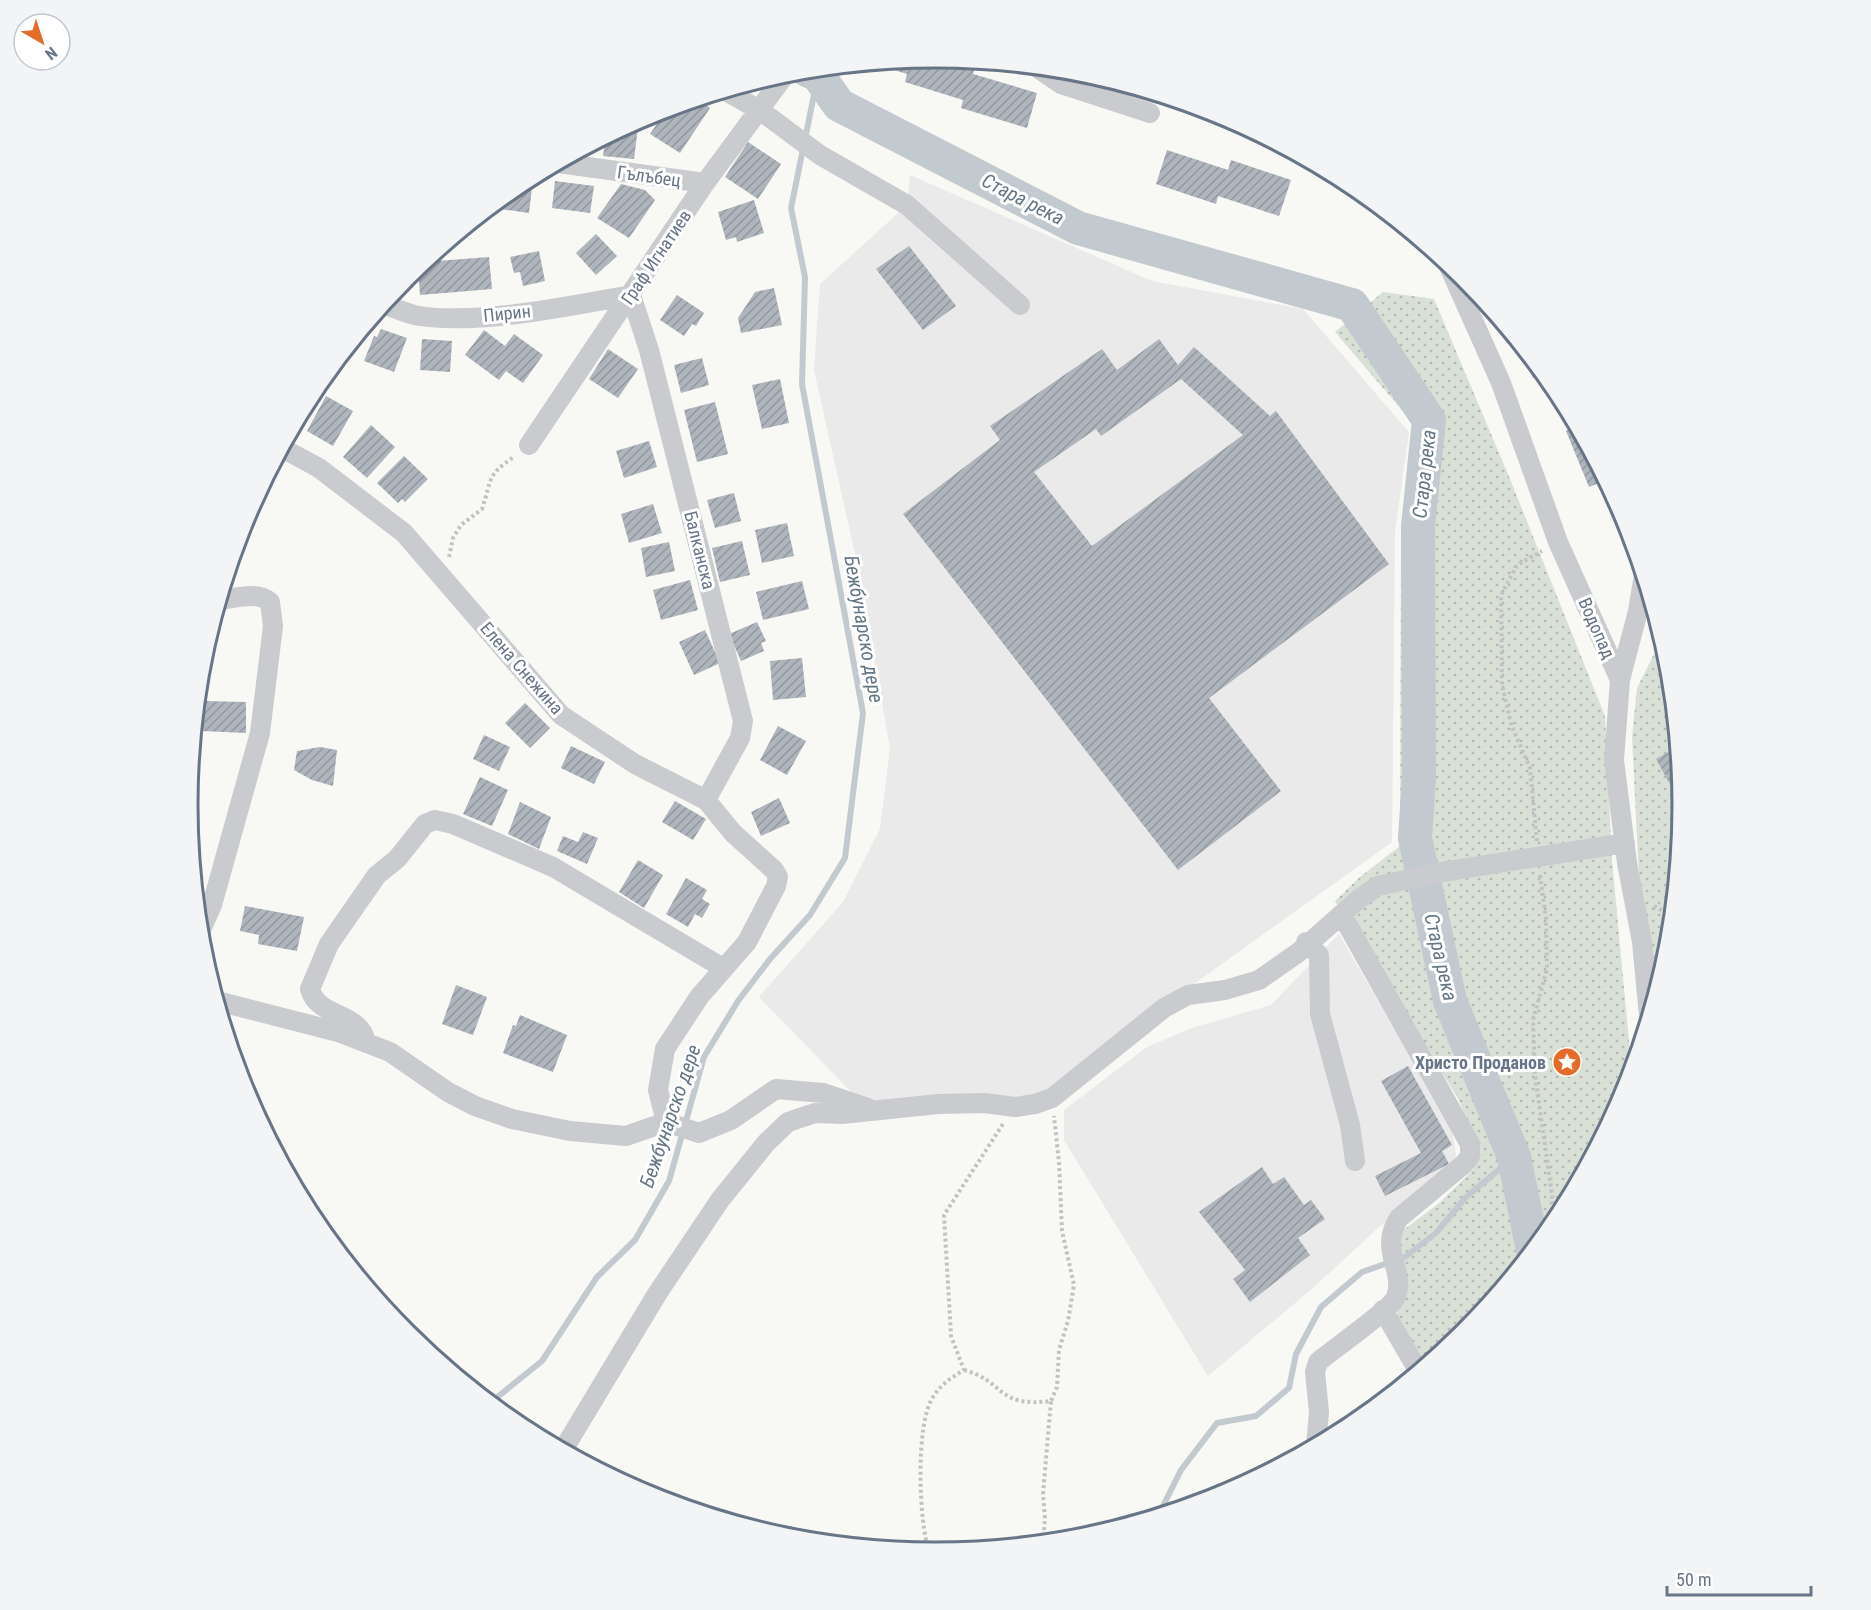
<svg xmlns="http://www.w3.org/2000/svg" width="1871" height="1610" font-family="'Roboto Condensed',sans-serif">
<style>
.built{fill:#e9eae9}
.grass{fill:url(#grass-dots)}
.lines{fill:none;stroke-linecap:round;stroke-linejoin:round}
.stream{stroke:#c2cad0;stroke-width:6}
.river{stroke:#c2cad0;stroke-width:34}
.building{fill:url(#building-hatch);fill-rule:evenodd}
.path{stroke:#c0c2c4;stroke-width:4;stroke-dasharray:3 3;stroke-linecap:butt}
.minor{stroke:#c9cbcf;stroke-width:20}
.labels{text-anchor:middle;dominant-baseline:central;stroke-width:6;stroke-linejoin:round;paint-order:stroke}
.street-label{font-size:18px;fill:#677587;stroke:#fff}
.poi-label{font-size:18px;font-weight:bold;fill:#677587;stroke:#fff;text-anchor:end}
.water-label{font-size:20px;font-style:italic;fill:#637682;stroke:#fff}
.rim{fill:none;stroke:#677587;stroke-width:3}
</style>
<defs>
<pattern id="grass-dots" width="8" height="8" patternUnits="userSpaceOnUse" patternTransform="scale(1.5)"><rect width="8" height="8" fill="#d9e0d6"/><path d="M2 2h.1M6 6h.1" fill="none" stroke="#b4bab3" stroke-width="1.8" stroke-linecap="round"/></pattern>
<pattern id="building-hatch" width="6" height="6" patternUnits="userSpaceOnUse" patternTransform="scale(1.5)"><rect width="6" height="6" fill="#afb5bc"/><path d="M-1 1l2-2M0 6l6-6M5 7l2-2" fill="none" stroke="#92989e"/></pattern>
</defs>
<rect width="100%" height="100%" fill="#f8f8f5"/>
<path class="built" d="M 910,175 L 1152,281 L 1303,309 L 1409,432 L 1395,532 L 1392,842 L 1038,1096 L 862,1103 L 759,997 L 843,902 L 880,829 L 890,749 L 862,585 L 814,370 L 820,284 L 907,205 Z
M 1339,934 L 1452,1128 L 1457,1160 L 1433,1185 L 1377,1229 L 1313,1288 L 1208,1376 L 1064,1140 L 1064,1110 L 1147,1047 L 1192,1028 L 1271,1005 Z"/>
<path class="grass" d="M 1383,292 L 1434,299 L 1510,479 L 1605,716 L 1612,861 L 1632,1073 L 1626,1092 L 1557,1221 L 1464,1334 L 1419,1371 L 1394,1333 L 1399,1302 L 1390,1262 L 1402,1231 L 1438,1204 L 1473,1170 L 1477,1148 L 1459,1100 L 1335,901 L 1360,877 L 1400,846 L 1401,534 L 1418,429 L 1335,332 Z
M 1654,654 L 1672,686 L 1683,805 L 1669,951 L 1657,992 L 1639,877 L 1632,737 L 1637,688 Z"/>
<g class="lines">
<path class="stream" d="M 490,1403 L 542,1361 L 597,1277 L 635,1240 L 669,1181 L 704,1057 L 738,1001 L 770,959 L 810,915 L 845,858 L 863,713 L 802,384 L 805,277 L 791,208 L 818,75
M 1158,1516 L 1181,1470 L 1217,1423 L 1256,1416 L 1289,1388 L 1296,1354 L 1321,1307 L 1362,1272 L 1405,1257 L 1436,1233 L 1466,1197 L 1514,1157"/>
<path class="river" d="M 807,70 L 818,75 L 839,105 L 1078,228 L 1352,305 L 1429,420 L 1418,526 L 1419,778 L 1415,838 L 1450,1001 L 1514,1157 L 1533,1250"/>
</g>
<path class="building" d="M 936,57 L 975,66 L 973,74 L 1037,93 L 1027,128 L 961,108 L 963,100 L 905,82 L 907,74 L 872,63 Z
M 698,99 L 710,108 L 680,153 L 650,134 L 667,109 Z
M 627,126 L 638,127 L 634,159 L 603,156 L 606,137 Z
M 748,142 L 781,164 L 758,199 L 725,177 Z
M 1167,150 L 1228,170 L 1231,160 L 1291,180 L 1279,216 L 1218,196 L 1216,204 L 1156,184 Z
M 528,179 L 533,179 L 529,213 L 500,209 L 502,198 Z
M 555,181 L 594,186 L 590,213 L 552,208 Z
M 621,184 L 645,190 L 655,200 L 629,238 L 597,218 Z
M 754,200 L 764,233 L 737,242 L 736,237 L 726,240 L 718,212 Z
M 596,234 L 617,256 L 596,275 L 576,253 Z
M 909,246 L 956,306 L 923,330 L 876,269 Z
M 539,251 L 545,281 L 523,286 L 520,272 L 514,273 L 510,257 Z
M 489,257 L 492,289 L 420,295 L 418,267 L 424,262 Z
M 774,288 L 782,325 L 741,333 L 738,318 L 755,292 Z
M 677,295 L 704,313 L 696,326 L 692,324 L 684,336 L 660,320 Z
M 381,329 L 407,338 L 394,372 L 364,361 L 374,336 L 377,337 Z
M 484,330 L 505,346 L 514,334 L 543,355 L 523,383 L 506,371 L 499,380 L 465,355 Z
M 422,339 L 452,341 L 450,372 L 420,370 Z
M 1159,339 L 1178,365 L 1194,347 L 1270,416 L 1276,411 L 1389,564 L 1209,698 L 1281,791 L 1178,870 L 903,514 L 1000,440 L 990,426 L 1102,349 L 1117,370 ZM 1181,379 L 1243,435 L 1092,546 L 1034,472 L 1096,429 L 1101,436 Z
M 608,349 L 638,369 L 618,398 L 589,379 Z
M 702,358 L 709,385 L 681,393 L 674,365 Z
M 1532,359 L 1557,389 L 1547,394 L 1539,376 L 1533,378 L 1526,361 Z
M 780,379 L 789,423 L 762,429 L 752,385 Z
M 326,396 L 353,411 L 333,446 L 307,431 Z
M 715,402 L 728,454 L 697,462 L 684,410 Z
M 371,425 L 395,447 L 367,478 L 343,457 Z
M 1577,426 L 1606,480 L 1589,487 L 1566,431 Z
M 649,441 L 657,467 L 624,478 L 616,451 Z
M 404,456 L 428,479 L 405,502 L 402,499 L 398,503 L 377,483 Z
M 734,493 L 741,521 L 715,528 L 707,500 Z
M 653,504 L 662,533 L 629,543 L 621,514 Z
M 787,523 L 794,556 L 762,563 L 755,530 Z
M 742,541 L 750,575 L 720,582 L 712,548 Z
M 669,542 L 675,571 L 646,577 L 641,548 Z
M 690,580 L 698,610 L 661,620 L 653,590 Z
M 802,581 L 809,609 L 763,620 L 756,592 Z
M 757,622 L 766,641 L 761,643 L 764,651 L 741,661 L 729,634 Z
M 705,630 L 720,663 L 694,675 L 679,642 Z
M 802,658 L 806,697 L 773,700 L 770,661 Z
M 204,701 L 246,702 L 246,733 L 202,731 Z
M 525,703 L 550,728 L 530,748 L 505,723 Z
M 778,726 L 806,741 L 787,775 L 760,760 Z
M 484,735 L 510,747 L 499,771 L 473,759 Z
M 571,746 L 605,762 L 594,784 L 561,768 Z
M 320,747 L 337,750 L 333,786 L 312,780 L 294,770 L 297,751 Z
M 1678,747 L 1683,805 L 1683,808 L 1656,759 Z
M 480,777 L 508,790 L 492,826 L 463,814 Z
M 779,798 L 790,823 L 761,836 L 751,812 Z
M 675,801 L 706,819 L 693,840 L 662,822 Z
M 520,802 L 551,817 L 539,849 L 508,834 Z
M 583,832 L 598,838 L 587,864 L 557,851 L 563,836 L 578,842 Z
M 638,860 L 663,875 L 644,908 L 619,892 Z
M 686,878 L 707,890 L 702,899 L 710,904 L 702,918 L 695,914 L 688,927 L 666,914 Z
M 245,906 L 304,917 L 297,951 L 258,944 L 259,935 L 240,931 Z
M 456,985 L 487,997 L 473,1035 L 442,1024 Z
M 520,1015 L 567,1035 L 553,1072 L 503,1053 L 513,1025 L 516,1026 Z
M 1408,1066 L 1452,1145 L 1442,1151 L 1449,1164 L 1385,1196 L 1375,1176 L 1421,1153 L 1381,1081 Z
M 1262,1167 L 1273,1184 L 1284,1177 L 1304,1205 L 1311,1200 L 1325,1219 L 1298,1238 L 1310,1255 L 1250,1302 L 1233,1279 L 1245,1270 L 1199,1212 Z"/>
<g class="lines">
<path class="path" d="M 449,557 L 453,538 L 461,525 L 482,509 C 493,477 485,477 515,456
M 1537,841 L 1530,768 L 1512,727 L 1502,685 L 1501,595 L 1517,565 L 1542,551
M 1540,875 L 1546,919 L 1547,969 L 1533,1020 L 1535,1075 L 1556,1223
M 1654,906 L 1672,916
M 964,1370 C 1005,1381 996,1408 1051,1401 L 1057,1387 L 1059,1350 L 1068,1321 L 1074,1285 L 1062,1231 L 1059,1162 L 1054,1116
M 1043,1542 L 1045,1518 L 1043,1494 L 1051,1401
M 929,1552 C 919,1522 915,1424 933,1397 C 941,1384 951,1378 964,1370 L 951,1336 L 944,1215 L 1003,1124"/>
<path class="minor" d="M 1036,67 L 1061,84 L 1150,113
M 726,91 L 761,111 L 820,155 L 907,205 L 1020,305
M 558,163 L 705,183
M 1447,262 L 1501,383 L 1558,542 L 1620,680 L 1614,760 L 1627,863 L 1642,942 L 1649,1016
M 383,304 C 395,308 407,314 419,316 C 480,325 570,306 631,295 L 649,350 L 743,721 L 740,738 L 706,800
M 529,445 L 705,183 L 787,72
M 282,448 L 319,468 L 404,533 L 561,715 L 635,764 L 706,800 L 733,833 L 774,870 L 778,877 L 776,886 L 747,942 L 699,997 L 665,1049 L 658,1090 L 666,1122
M 1620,680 L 1638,611 L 1644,575
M 200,932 L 212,905 L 260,733 L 273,626 L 270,602 C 257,591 236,598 220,600
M 1306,942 L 1319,955 L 1320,1014 L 1350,1125 L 1355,1161
M 217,1001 L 338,1032 L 390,1052 L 448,1092 L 475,1106 L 512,1119 L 570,1131 L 626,1136 L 666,1122 L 699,1133 L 731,1120 L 776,1089 L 823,1093 L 868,1108
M 366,1043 C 361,1011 317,1018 310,989 L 329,944 L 377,875 L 397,859 L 425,824 L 435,820 L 453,824 L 553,867 L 723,968
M 1383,1310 L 1419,1372
M 1316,1446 L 1319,1412 L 1315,1372 L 1318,1362 C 1331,1351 1392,1308 1396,1297 C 1406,1270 1378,1250 1399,1218 L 1464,1164 L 1470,1156 L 1470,1144 L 1342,915
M 563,1450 L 657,1294 L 720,1200 L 766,1143 L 788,1122 L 815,1113 L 842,1114 L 938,1104 L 984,1103 L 1015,1107 L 1035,1104 L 1052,1098 L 1164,1008 L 1188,995 L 1225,990 L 1259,980 L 1299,952 L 1359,899 L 1378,886 L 1442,872 L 1625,843"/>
</g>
<defs>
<g id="sight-disc" transform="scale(1.5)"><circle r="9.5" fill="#e56b28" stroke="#fff"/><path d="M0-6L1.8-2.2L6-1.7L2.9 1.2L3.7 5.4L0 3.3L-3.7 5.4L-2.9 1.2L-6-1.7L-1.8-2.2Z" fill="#fff"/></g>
</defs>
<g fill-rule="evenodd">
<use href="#sight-disc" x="1567" y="1062"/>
</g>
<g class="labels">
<g class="street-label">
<text transform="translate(649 176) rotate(8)">Гълъбец</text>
<text transform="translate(656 257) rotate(-56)">Граф Игнатиев</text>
<text transform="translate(507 313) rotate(-6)">Пирин</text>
<text transform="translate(700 550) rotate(76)">Балканска</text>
<text transform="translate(1597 628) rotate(66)">Водопад</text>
<text transform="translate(522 668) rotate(49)">Елена Снежина</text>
</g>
<g class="poi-label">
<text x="1546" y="1062">Христо Проданов</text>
</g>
<g class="water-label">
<text transform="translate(1023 199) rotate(27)">Стара река</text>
<text transform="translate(1424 474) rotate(-84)">Стара река</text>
<text transform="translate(864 629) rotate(80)">Бежбунарско дере</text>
<text transform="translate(1441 957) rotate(77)">Стара река</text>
<text transform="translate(670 1116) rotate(-71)">Бежбунарско дере</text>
</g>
</g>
<path d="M0 0H1871V1610H0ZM198 805a737 737 0 1 1 1474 0a737 737 0 1 1-1474 0Z" fill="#f3f4f5" fill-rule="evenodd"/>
<path class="rim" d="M198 805a737 737 0 1 1 1474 0a737 737 0 1 1-1474 0Z"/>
<g transform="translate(42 42) rotate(141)"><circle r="28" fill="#ffffff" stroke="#c2c8cf" stroke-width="1.5"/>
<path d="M0-4.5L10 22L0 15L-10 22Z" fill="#e56b28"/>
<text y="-9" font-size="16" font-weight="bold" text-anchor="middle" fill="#677587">N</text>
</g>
<path d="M1667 1586v9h144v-9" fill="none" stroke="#677587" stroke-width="3"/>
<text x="1676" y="1586" font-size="18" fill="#677587" stroke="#ffffff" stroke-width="4.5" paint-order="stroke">50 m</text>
</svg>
